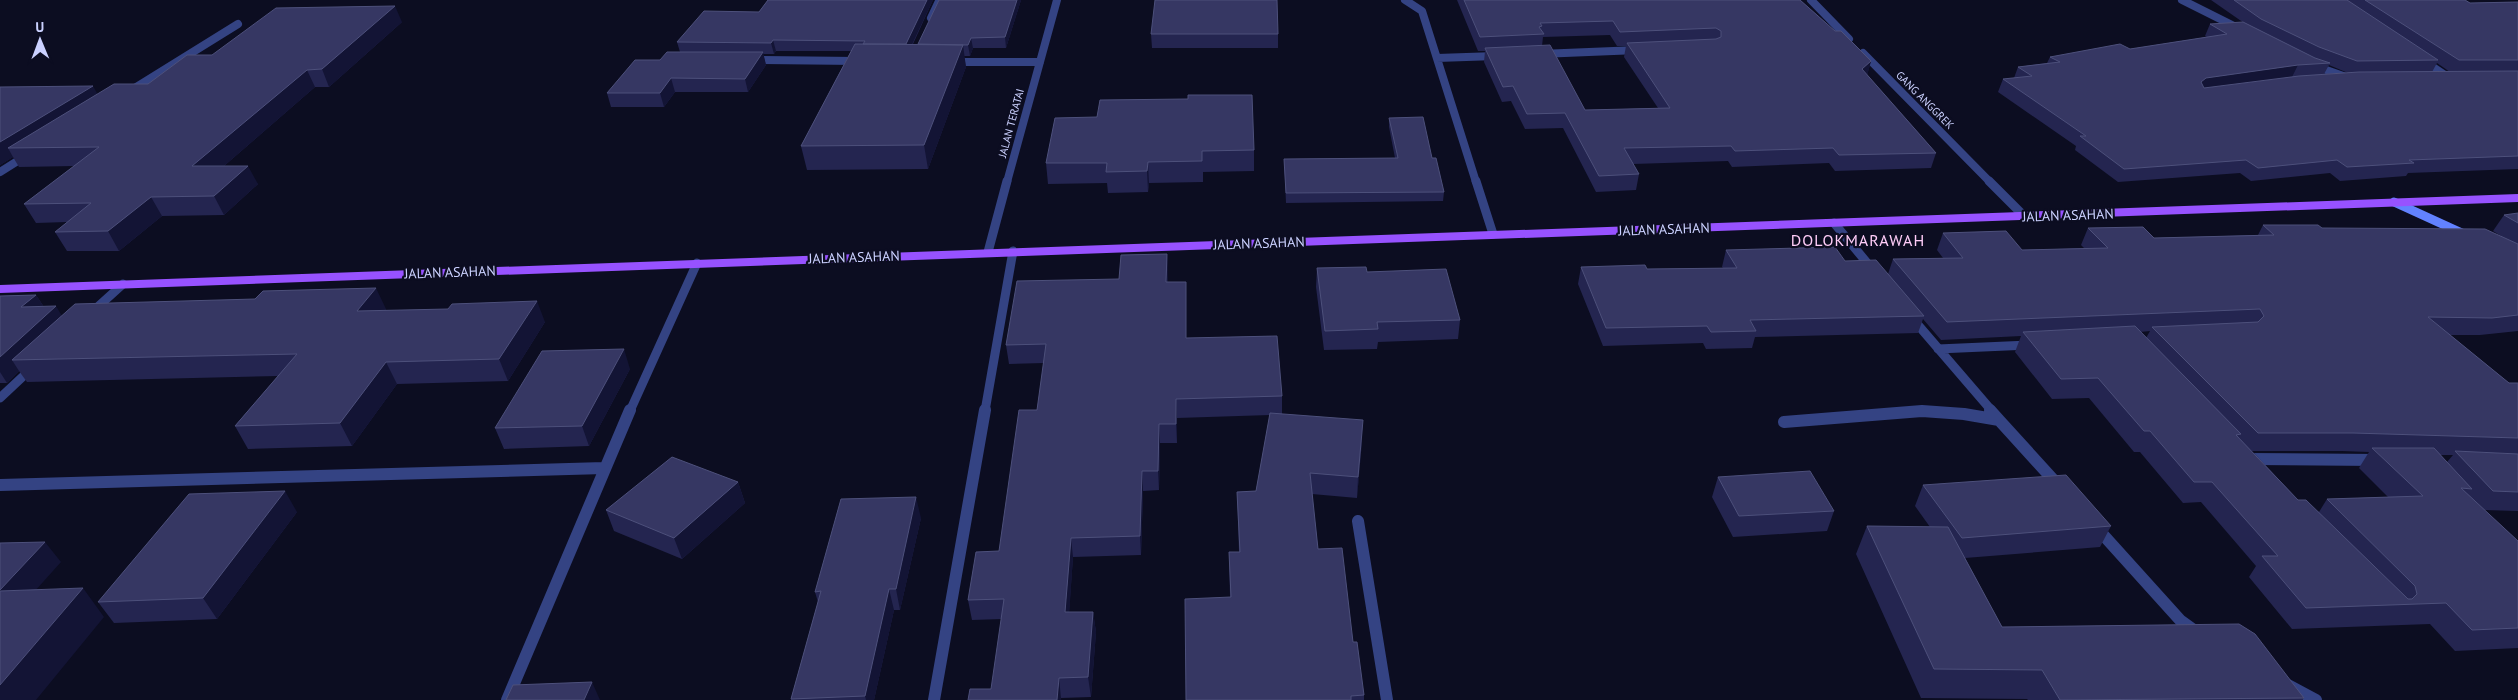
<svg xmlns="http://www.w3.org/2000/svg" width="2518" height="700" font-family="'PT Sans',sans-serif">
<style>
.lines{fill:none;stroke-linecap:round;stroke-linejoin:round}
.street-far2{stroke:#344383;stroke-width:8}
.street-far1{stroke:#344383;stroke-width:9}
.street{stroke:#344383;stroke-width:12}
.secondary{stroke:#6282ff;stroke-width:9}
.primary{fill:#9752ff;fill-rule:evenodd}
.wall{fill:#242550;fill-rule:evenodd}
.shaded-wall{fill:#131435}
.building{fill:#363763;stroke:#4d507b}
.labels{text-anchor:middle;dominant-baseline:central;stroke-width:4.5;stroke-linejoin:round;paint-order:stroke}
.far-street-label{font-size:11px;fill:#cbd1ff;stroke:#0c0d21}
.street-label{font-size:14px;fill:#cbd1ff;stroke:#0c0d21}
.quarter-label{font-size:16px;letter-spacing:1px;fill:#ffcdf8;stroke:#0c0d21}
</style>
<rect width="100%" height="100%" fill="#0c0d21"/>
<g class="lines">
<path class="street-far2" d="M 1405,0 L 1422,11 L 1476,182
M 1811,0 L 1849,39
M 2182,0 L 2240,29
M 931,18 L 939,1
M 1863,53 L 1990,182
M 1540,54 L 1638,50
M 1437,58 L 1496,56
M 752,60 L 858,61
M 2424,61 L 2451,79
M 952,62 L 1040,62
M 2315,66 L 2349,78
M 130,91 L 238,24
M 0,172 L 27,155
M 1007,182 L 1057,0"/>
<path class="street-far1" d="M 1476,181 L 1493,234
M 1989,181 L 2024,216
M 1834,223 L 1873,270
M 988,252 L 1007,181
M 92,312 L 123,284
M 1912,318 L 1992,411
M 1938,349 L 2029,345
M 0,398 L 32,368
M 630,411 L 697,263
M 985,411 L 1013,251
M 1919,411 L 1925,411"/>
<path class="street" d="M 1999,420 L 2059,486
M 1784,422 L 1922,411 L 1964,414 L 1999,420 L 1990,410
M 2247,459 L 2378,460
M 0,485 L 604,468
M 1358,521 L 1387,700
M 2097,528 L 2180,620 L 2198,633
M 2288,685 L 2316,700
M 507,700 L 630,410
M 934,700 L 985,410"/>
<path class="secondary" d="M 2394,202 L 2464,234"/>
<path class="primary" d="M 2518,194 L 2518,202 L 0,293 L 0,285 Z"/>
</g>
<path class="wall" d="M 768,0 L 933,0 L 913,44 L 918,44 L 1021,0 L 1006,48 L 973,48 L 970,56 L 964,56 L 966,67 L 928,169 L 807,170 L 801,146 L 851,51 L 776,51 L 774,54 L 763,54 L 766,65 L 748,92 L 675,92 L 664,107 L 611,107 L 607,93 L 660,60 L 680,52 L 677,42 L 759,12 Z
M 1457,0 L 1800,0 L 1835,31 L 1871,61 L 1867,75 L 1936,153 L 1931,168 L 1835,171 L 1829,163 L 1732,167 L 1728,161 L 1633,164 L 1639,174 L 1636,190 L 1596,192 L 1563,128 L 1525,129 L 1511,101 L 1502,102 L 1484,62 L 1485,51 L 1478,51 ZM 1610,35 L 1617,46 L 1626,46 L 1624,57 L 1658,108 L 1585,110 L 1542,46 L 1543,37 Z
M 2211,0 L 2465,0 L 2470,3 L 2518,2 L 2518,169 L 2408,173 L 2406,176 L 2340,181 L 2330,173 L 2251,181 L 2240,173 L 2118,182 L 2075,150 L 2076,146 L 1998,92 L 2003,79 L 2014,78 L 2018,67 L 2047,63 L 2050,57 L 2130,49 L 2207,37 L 2205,36 L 2210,24 L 2244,23 ZM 2437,63 L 2450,72 L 2432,72 ZM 2329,65 L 2348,73 L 2324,74 Z
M 402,22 L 329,87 L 315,87 L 224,166 L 258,184 L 224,215 L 162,216 L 119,251 L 67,251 L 55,232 L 67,222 L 36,223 L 24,204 L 74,166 L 19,167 L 13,157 L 0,165 L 0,87 L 97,94 L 148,84 L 212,55 Z
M 1151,34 L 1278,34 L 1278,48 L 1152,48 Z
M 1055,118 L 1254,150 L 1254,171 L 1203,172 L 1203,182 L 1149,183 L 1148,192 L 1108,193 L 1107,183 L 1048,184 L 1046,163 Z
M 1389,118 L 1432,158 L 1444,192 L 1443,201 L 1286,203 L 1284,159 L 1395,158 L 1389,127 Z
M 2518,213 L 2518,331 L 2480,335 L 2450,335 L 2509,383 L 2518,383 L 2518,511 L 2484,510 L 2518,541 L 2518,648 L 2455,651 L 2430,624 L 2292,629 L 2249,577 L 2256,566 L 2201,502 L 2183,503 L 2140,452 L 2134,452 L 2089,398 L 2052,399 L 2015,352 L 2021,336 L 1941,340 L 1923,319 L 1918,333 L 1755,337 L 1752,348 L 1706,349 L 1703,343 L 1603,346 L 1578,284 L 1581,267 L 1647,269 L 1723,268 L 1722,267 L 1726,250 L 1845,261 L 1888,274 L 1893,259 L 1943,258 L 1937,250 L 1943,233 L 2022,250 L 2084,248 L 2081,245 L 2088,228 L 2154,238 L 2258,235 L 2263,225 L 2322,228 L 2501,236 L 2493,231 L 2504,215 ZM 2150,331 L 2146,338 L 2140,332 ZM 2252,451 L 2342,451 L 2369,452 L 2359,468 L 2388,497 L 2327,499 L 2319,512 L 2298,500 ZM 2440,455 L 2453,455 L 2447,462 Z
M 1167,254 L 1168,282 L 1186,300 L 1186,338 L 1282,396 L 1282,414 L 1362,441 L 1357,498 L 1312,494 L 1318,549 L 1353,642 L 1364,695 L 1364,700 L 1186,700 L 1230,597 L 1229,552 L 1239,552 L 1237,492 L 1256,491 L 1270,415 L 1177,418 L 1177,443 L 1160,443 L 1159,490 L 1143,491 L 1141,555 L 1073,557 L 1069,612 L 1093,612 L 1096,632 L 1091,697 L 1061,698 L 1002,619 L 972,620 L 968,600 L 999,551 L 1037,410 L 1044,363 L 1009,364 L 1006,345 L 1119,279 Z
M 1317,268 L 1367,272 L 1460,320 L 1458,339 L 1378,342 L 1377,349 L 1324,350 L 1316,287 Z
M 36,295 L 44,307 L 62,316 L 386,309 L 385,310 L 545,322 L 508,381 L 397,384 L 352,446 L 248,449 L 235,426 L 278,376 L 27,382 L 19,371 L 7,383 L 0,383 L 0,296 Z
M 630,369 L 589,446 L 504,449 L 495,428 Z
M 1718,477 L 1834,511 L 1827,531 L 1733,537 L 1712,497 Z
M 738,482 L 745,503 L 682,559 L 614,531 L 606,510 Z
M 1923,485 L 2111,526 L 2100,547 L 1965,558 L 2002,627 L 2304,698 L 2302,700 L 2028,700 L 2027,699 L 1921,698 L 1856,554 L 1867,526 L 1930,527 L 1915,506 Z
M 297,512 L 217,619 L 114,623 L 98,602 Z
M 921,518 L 900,610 L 894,610 L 874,700 L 791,700 L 791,699 L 818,602 L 815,592 Z"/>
<path class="shaded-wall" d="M 927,0 L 933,0 L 907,55 L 906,44 Z
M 1017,0 L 1021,0 L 1006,48 L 1005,37 Z
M 395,6 L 402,22 L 329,87 L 322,69 Z
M 971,38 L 973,48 L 970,56 L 968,45 Z
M 773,40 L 776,51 L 774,54 L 771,43 Z
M 963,45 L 966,67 L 928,169 L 924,145 Z
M 763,52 L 766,65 L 748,92 L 745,79 Z
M 1871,61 L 1867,76 L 1862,69 Z
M 2298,65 L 2292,77 L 2200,90 L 2201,82 L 2206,78 Z
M 307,70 L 315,87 L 202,185 L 192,166 Z
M 671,78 L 675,92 L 664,107 L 660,93 Z
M 93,86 L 102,102 L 8,148 L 13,157 L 0,165 L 0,142 Z
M 1148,162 L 1149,183 L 1148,192 L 1147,171 Z
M 248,166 L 258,184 L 224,215 L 214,196 Z
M 151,197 L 162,216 L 119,251 L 108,231 Z
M 1167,254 L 1168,272 L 1167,300 L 1166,282 Z
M 376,288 L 386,309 L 367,332 L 357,311 Z
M 36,295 L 48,313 L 56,306 L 68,326 L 12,360 L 19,371 L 7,383 L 0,372 L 0,357 L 21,307 Z
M 537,301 L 545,322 L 508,381 L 499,359 Z
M 624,349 L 630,369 L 589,446 L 582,426 Z
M 386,362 L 397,384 L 352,446 L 340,423 Z
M 1176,399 L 1177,418 L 1177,443 L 1176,424 Z
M 1363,420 L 1362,441 L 1357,498 L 1358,477 Z
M 1159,424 L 1160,443 L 1159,490 L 1158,471 Z
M 1142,471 L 1143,491 L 1141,555 L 1140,536 Z
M 738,482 L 745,503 L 682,559 L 674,538 Z
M 285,491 L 297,512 L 217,619 L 203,598 Z
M 916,497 L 921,518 L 900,610 L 896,589 Z
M 1071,538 L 1073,557 L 1068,632 L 1065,612 Z
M 45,542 L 61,562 L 17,611 L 0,590 Z
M 83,588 L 104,617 L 36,700 L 0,700 L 0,685 Z
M 889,589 L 894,610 L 874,700 L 866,700 L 865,696 Z
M 1093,612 L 1096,632 L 1091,697 L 1088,677 Z
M 1059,678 L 1061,698 L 1061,700 L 1057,700 Z
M 592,682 L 600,700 L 584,700 Z"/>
<path class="building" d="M 768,0 L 927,0 L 906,44 L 863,44 L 865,41 L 773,40 L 771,43 L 677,42 L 704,11 L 759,12 Z
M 939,0 L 1017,0 L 1005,37 L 971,38 L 968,45 L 918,44 Z
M 1155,0 L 1277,0 L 1278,34 L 1151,34 Z
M 1464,0 L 1800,0 L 1835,31 L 1841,31 L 1871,61 L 1862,69 L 1936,153 L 1839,155 L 1833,148 L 1735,151 L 1731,146 L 1624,148 L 1639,174 L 1599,176 L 1565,113 L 1527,114 L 1513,86 L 1503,87 L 1485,48 L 1550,45 L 1585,110 L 1670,108 L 1627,43 L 1716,39 L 1721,37 L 1721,31 L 1716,28 L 1620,32 L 1613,21 L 1540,23 L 1542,26 L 1539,27 L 1544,34 L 1480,37 Z
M 2234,0 L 2347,0 L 2438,60 L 2357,61 L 2319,47 L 2261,19 Z
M 2365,0 L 2465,0 L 2470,3 L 2518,2 L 2518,60 L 2459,60 Z
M 395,6 L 322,69 L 307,70 L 192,166 L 248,166 L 214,196 L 151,197 L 108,231 L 55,232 L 91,203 L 24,204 L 99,147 L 8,148 L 114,84 L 148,84 L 187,55 L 212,55 L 276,8 Z
M 2243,22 L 2315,58 L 2330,63 L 2298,65 L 2206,78 L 2201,82 L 2204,88 L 2299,76 L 2359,72 L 2518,71 L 2518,156 L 2409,160 L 2414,163 L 2347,167 L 2337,160 L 2258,168 L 2246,160 L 2124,169 L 2080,136 L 2086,136 L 2003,79 L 2032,76 L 2018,67 L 2060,62 L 2050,57 L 2120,44 L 2130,49 L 2227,34 L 2210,24 Z
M 855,44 L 963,45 L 924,145 L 801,146 Z
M 667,52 L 763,52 L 745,79 L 671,78 L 660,93 L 607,93 L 635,60 L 660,60 Z
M 93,86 L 0,142 L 0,87 Z
M 1188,95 L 1252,95 L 1254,150 L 1202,151 L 1202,161 L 1148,162 L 1147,171 L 1106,172 L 1107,163 L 1046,163 L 1055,118 L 1097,117 L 1100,100 L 1188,99 Z
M 1423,117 L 1432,158 L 1436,158 L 1444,192 L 1286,193 L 1284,159 L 1398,158 L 1389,118 Z
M 2518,213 L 2518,223 L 2504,215 Z
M 2263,225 L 2318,225 L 2322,228 L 2485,229 L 2518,244 L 2518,315 L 2492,318 L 2428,317 L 2509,383 L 2518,383 L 2518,438 L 2353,433 L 2258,433 L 2152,327 L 2258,322 L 2264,316 L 2260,309 L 1947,322 L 1893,259 L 1963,258 L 1943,233 L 2006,231 L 2022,250 L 2108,248 L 2088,228 L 2143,227 L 2154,238 L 2274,235 Z
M 1835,247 L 1845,261 L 1876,260 L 1924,316 L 1750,320 L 1756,331 L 1711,332 L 1707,326 L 1606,328 L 1581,267 L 1645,265 L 1647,269 L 1737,268 L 1726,250 Z
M 1167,254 L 1166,282 L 1186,282 L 1186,338 L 1277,336 L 1282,396 L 1176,399 L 1176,424 L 1159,424 L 1158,471 L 1142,471 L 1140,536 L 1071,538 L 1065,612 L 1093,612 L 1088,677 L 1059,678 L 1057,700 L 968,700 L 970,689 L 991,689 L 1004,599 L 968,600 L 976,552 L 999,551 L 1019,410 L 1037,410 L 1046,344 L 1006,345 L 1017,281 L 1119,279 L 1121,255 Z
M 1366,267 L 1367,272 L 1446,269 L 1460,320 L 1377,322 L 1378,329 L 1325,331 L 1317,268 Z
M 376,288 L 357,311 L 448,309 L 452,304 L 537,301 L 499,359 L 386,362 L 340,423 L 235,426 L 297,354 L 12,360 L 75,304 L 255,299 L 263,291 Z
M 36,295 L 21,307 L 56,306 L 0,357 L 0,296 Z
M 2135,326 L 2241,434 L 2236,435 L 2298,500 L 2306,500 L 2408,599 L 2412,599 L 2417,594 L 2415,586 L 2327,499 L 2423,496 L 2372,448 L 2434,448 L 2472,489 L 2461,488 L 2518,541 L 2518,628 L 2472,630 L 2446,603 L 2306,608 L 2262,556 L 2278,556 L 2212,482 L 2194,482 L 2150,431 L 2144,431 L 2098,378 L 2061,379 L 2023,332 Z
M 624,349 L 582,426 L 495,428 L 542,351 Z
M 1270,413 L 1363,420 L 1358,477 L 1310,473 L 1318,549 L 1342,548 L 1353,642 L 1357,642 L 1364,695 L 1351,696 L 1351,700 L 1186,700 L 1185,599 L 1231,597 L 1229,552 L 1240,552 L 1237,492 L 1256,491 Z
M 2455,451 L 2518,454 L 2518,492 L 2493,491 Z
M 672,457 L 738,482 L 674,538 L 606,510 Z
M 1810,471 L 1834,511 L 1739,516 L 1718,477 Z
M 2066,475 L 2111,526 L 1962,538 L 1923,485 Z
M 285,491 L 203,598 L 98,602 L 189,494 Z
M 916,497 L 896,589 L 889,589 L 865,696 L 791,699 L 821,591 L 815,592 L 841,499 Z
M 1867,526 L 1948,527 L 2002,627 L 2239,624 L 2255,634 L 2304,698 L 2060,700 L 2042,670 L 1934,669 Z
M 45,542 L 0,590 L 0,543 Z
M 83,588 L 0,685 L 0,591 Z
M 592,682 L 584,700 L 506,700 L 513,685 Z"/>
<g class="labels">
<g class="far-street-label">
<text transform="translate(1925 100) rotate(45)">GANG ANGGREK</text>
<text transform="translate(1011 123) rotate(-75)">JALAN TERATAI</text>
</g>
<g class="street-label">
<text transform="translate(2068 215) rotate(-2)">JALAN ASAHAN</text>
<text transform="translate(1664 229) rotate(-2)">JALAN ASAHAN</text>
<text transform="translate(1259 243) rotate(-2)">JALAN ASAHAN</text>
<text transform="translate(854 257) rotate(-2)">JALAN ASAHAN</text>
<text transform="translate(450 272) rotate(-2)">JALAN ASAHAN</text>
</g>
<g class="quarter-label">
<text x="1858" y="240">DOLOKMARAWAH</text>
</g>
</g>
<g transform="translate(40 40) rotate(359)" stroke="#0c0d21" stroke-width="4" paint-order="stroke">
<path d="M0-4L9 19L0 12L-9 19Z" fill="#cbd1ff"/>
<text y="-8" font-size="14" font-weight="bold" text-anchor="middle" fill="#cbd1ff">U</text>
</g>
</svg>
